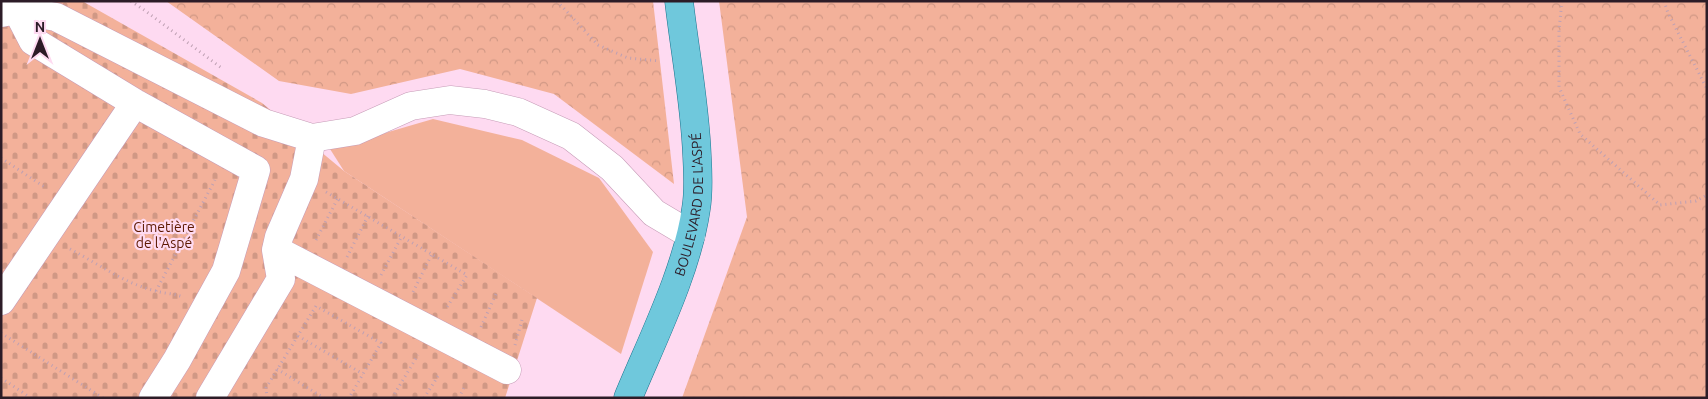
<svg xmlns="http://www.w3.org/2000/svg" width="1708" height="399" font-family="Ubuntu,sans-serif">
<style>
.green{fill:#f3b19a}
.forest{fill:url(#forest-crowns)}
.cemetery{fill:url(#cemetery-stones)}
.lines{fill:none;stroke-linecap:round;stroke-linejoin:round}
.minor-casing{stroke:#c69cb7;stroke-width:29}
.major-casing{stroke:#19748d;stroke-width:29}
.path{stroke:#bea0b3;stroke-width:3;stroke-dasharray:1 4;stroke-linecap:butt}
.minor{stroke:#fff;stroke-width:28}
.major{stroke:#6fc8dc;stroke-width:28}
.labels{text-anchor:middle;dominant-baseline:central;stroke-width:4.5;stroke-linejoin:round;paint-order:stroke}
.street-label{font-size:14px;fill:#2c1c27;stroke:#fedaf1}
.park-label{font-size:14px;fill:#5d1900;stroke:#fedaf1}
</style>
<defs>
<pattern id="forest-crowns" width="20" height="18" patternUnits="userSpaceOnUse" patternTransform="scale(1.25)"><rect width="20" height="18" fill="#f3b19a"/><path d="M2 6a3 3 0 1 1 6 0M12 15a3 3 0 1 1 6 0" fill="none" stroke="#d09885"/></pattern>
<pattern id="cemetery-stones" width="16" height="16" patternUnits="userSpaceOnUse" patternTransform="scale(1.25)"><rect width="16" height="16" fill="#f3b19a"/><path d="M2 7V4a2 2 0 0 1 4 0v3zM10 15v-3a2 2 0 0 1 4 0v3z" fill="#d09885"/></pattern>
</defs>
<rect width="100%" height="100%" fill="#fedaf1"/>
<path class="green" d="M 433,119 L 522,140 L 599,178 L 653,252 L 621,354 L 344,171 L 330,149 Z"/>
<path class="forest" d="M 166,1 L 653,1 L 674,184 L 554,94 L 460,69 L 351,94 L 279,81 Z
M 719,1 L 1707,1 L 1707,398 L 682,398 L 747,217 Z"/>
<path class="cemetery" d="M 1,1 L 82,1 L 262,103 L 344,171 L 537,298 L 505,398 L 1,398 Z"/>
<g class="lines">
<g class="minor-casing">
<path id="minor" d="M 17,10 L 33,41 L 135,103 L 256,170 L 226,271 L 177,360 L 153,398
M 1,13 L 17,10 L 56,17 L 264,123 L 312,138 L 355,131 L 411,106 L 450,100 L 485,104 L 518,112 L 571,136 L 612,168 L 654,213 L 691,235
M 276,250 L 507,370
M 1,301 L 135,103
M 210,398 L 281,279 L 276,250 L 279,237 L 304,179 L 312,138"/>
</g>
<g class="major-casing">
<g id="major">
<path id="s1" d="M 628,398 C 652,340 687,271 696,209 C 699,192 698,173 697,156 C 695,104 685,53 679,1"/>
</g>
</g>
<path class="path" d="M 131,1 L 147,12 L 223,69
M 557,1 L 598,45 L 628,58 L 660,61
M 1562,1 L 1559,30 L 1559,87 L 1580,134 L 1660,205 L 1696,201 L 1707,195
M 1664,1 L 1668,13 L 1707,89
M 1,158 L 46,188
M 326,192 L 467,275 L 446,309
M 316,240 L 338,198
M 70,249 C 97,263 125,284 156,291 C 165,294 173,293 183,297
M 347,257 L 368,216
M 381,275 L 402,236
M 156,291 L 215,180
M 413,292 L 432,254
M 481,327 L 496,294
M 1,333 L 103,398
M 298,336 L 363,374
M 515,345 L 522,320
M 277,369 L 324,398
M 1,378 L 31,398
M 267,398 L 266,388 L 316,306 L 381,343 L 349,398
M 392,398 L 418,355
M 424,398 L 440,373
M 459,398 L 465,385"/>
<use href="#minor" class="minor"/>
<use href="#major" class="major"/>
</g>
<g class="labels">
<g class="street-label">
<text stroke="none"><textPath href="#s1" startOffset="205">BOULEVARD DE L'ASPÉ</textPath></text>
</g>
<g class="park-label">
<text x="164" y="227">Cimetière<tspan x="164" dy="16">de l'Aspé</tspan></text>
</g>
</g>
<rect width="1708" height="399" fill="none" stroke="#2c1c27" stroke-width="5"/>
<g transform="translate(40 40)" stroke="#fedaf1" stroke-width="4" paint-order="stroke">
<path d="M0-4L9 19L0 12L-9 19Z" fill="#2c1c27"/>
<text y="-8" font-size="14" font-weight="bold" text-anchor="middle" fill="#2c1c27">N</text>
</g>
</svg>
